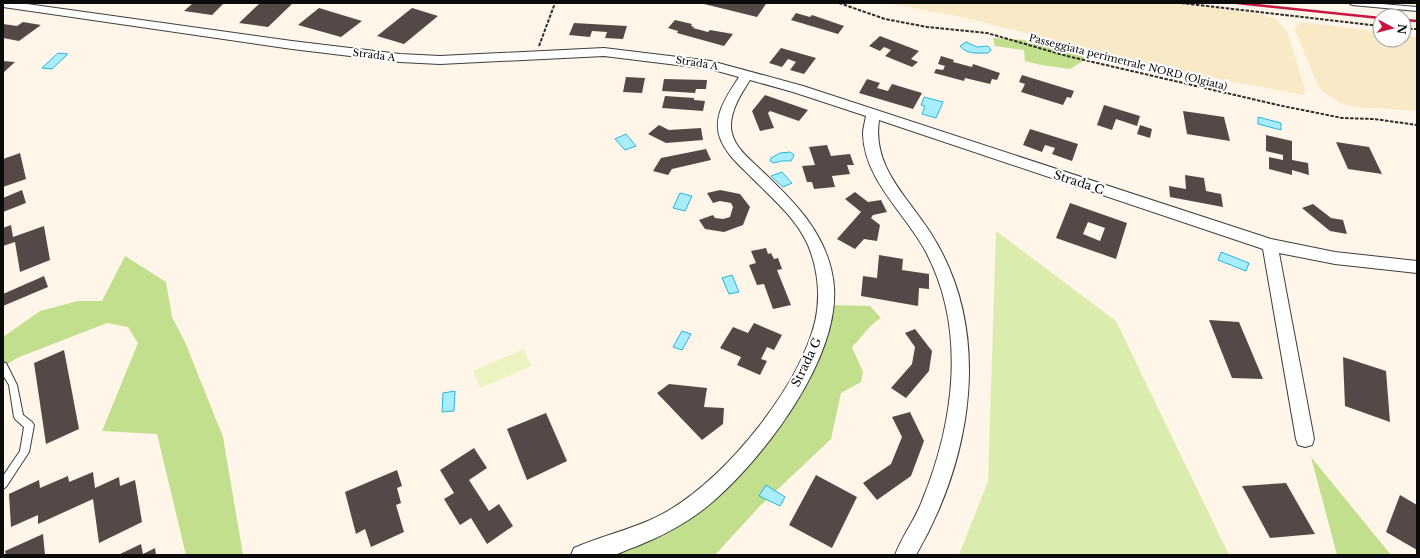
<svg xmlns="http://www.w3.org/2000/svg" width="1420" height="558" font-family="'Libre Baskerville',serif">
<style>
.farmland{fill:#f8eac6}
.green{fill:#dbedae}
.forest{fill:#c1df8c}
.pitch{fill:#ebf3c1}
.water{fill:#a7edfd;stroke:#27b5db}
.building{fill:#544946;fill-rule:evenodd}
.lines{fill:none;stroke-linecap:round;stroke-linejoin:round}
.service-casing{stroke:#3e3e3e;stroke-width:2}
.minor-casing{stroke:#3e3e3e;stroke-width:2}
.path{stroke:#2d2d2d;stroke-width:2;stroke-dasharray:3.5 1.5;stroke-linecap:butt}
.service{fill:#fff;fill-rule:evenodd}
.minor{fill:#fff;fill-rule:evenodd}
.rail{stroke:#c81640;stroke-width:2.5}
.labels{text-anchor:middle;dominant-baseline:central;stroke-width:4;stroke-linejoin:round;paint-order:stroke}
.far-street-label{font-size:10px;fill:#0b0b0b;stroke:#fff}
.street-label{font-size:12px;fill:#0b0b0b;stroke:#fff}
</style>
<rect width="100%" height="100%" fill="#fff6e9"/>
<path class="farmland" d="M 887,3 L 1176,3 L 1262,14 L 1276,19 L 1287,31 L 1305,89 L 1304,95 L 1165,69 L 966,18 Z
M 1302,22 L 1380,32 L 1380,40 L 1404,40 L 1404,35 L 1417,37 L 1417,111 L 1356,107 L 1340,103 L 1320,90 L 1294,28 Z"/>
<path class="green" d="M 996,231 L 1116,321 L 1229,555 L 959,555 L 988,481 Z"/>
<path class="forest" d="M 993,38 L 1024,40 L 1088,58 L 1070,69 L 1041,65 L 1025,61 L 1024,50 L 995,46 Z
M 125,256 L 166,282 L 172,317 L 185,342 L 223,437 L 243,555 L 186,555 L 157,434 L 102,431 L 138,343 L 128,327 L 107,323 L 17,358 L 3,367 L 3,337 L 40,311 L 78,301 L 102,301 Z
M 826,305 L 870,306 L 881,318 C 869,325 862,337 852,347 L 863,372 L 861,382 L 841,393 L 831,439 L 759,507 L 715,555 L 620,555 L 614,545 L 666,523 L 774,420 Z
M 1311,457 L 1391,555 L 1337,555 Z"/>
<path class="pitch" d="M 524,349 L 531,366 L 480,388 L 473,371 Z"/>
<path class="water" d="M 966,42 L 977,47 L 988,46 L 991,50 L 988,53 C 979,53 967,55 960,46 Z
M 58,53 L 68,54 L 52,69 L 42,68 Z
M 924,97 L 943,102 L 936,118 L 922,114 L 925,106 L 921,105 Z
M 1258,117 L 1281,123 L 1281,130 L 1258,124 Z
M 626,134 L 636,146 L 625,150 L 615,139 Z
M 790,152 L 794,155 L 791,161 L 782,161 L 774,163 L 770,161 L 771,158 L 780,153 Z
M 782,172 L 792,183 L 783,187 L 771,176 Z
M 680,193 L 692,196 L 685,211 L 673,208 Z
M 1221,252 L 1249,263 L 1246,271 L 1218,260 Z
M 732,275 L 739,292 L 729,294 L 722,278 Z
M 682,331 L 691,334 L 682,350 L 673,347 Z
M 455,391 L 454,411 L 442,412 L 443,393 Z
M 766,485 L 785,497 L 780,506 L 759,496 Z"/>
<path class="building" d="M 193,3 L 224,3 L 212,15 L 184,11 Z
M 260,3 L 293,3 L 268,27 L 239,23 Z
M 705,3 L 761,3 L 766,4 L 757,17 L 704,4 Z
M 319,8 L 362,21 L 341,37 L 298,25 Z
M 412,8 L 438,16 L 404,44 L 377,36 Z
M 796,13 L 810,17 L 812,15 L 844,26 L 838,34 L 791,20 Z
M 675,20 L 692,24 L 691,26 L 694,27 L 693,28 L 708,32 L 710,30 L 733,34 L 724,46 L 677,33 L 678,31 L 668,28 Z
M 23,22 L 41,25 L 19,41 L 3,38 L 3,24 L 17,26 Z
M 574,23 L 627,26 L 623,39 L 605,38 L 607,32 L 592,31 L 590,37 L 569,35 Z
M 880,36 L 919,51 L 911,59 L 918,62 L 912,67 L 885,56 L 891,50 L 884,47 L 880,51 L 869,46 Z
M 781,48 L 816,58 L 804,74 L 790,70 L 796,62 L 788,59 L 782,67 L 769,63 Z
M 941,56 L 954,60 L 953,62 L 972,67 L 973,64 L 1000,73 L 997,80 L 992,79 L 990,84 L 965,78 L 964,81 L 934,73 L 936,69 L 943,70 L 945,66 L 938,64 Z
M 3,61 L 15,62 L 3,73 Z
M 1022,75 L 1074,91 L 1071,98 L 1067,97 L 1063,105 L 1021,92 L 1025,84 L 1019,82 Z
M 626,77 L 645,78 L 642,93 L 623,92 Z
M 664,79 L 707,80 L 706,89 L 696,89 L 695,93 L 662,91 Z
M 867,79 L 880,83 L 877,88 L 888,91 L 892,84 L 922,93 L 913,109 L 859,93 Z
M 765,95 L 808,110 L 799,121 L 770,111 L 768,113 L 774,128 L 760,131 L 752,111 Z
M 665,96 L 694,98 L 694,100 L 705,101 L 703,111 L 662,108 Z
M 1104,105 L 1140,116 L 1137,126 L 1116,119 L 1112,130 L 1097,125 Z
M 1183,111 L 1224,117 L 1230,141 L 1187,134 Z
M 659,125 L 669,130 L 701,128 L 703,140 L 666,143 L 648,134 Z
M 1140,125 L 1152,129 L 1150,138 L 1137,134 Z
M 1030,129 L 1078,144 L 1072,161 L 1052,154 L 1055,148 L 1045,145 L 1042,152 L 1023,145 Z
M 1266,135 L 1292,141 L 1292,160 L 1308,163 L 1309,175 L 1292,170 L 1292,175 L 1269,169 L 1269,157 L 1283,160 L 1283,155 L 1266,151 Z
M 1336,142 L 1369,147 L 1382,174 L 1348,169 Z
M 827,145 L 831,156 L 850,154 L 854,165 L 847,165 L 850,174 L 832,176 L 835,187 L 814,189 L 812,182 L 807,182 L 802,166 L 815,165 L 809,147 Z
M 706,149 L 711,160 L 672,169 L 668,175 L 653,171 L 661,158 Z
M 20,153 L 26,179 L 3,187 L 3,159 Z
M 1185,175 L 1204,178 L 1206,191 L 1221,194 L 1223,207 L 1170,197 L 1169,186 L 1186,189 Z
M 22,190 L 26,203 L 3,212 L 3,198 Z
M 720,190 L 740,194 L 750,207 L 743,225 L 724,232 L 705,229 L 699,220 L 713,215 L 715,218 L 723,219 L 730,217 L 733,207 L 731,203 L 720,201 L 713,203 L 707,193 Z
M 855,192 L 868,202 L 881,200 L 887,212 L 873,215 L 871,218 L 880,225 L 877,241 L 864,239 L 855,249 L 837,239 L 861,212 L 845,199 Z
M 1070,203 L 1127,223 L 1116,259 L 1056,238 ZM 1088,222 L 1105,228 L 1100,241 L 1083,234 Z
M 1313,204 L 1331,218 L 1343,220 L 1347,234 L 1330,231 L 1302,208 Z
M 11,225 L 13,237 L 44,226 L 50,260 L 20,272 L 15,242 L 3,246 L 3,228 Z
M 766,248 L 768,254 L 771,253 L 774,259 L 778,258 L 782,269 L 777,270 L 791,305 L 773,309 L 764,284 L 757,285 L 749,265 L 756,263 L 751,251 Z
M 879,255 L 903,259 L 902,270 L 929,274 L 929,289 L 919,288 L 918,306 L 861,296 L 863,276 L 877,278 Z
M 44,276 L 48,287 L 3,306 L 3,294 Z
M 1209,320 L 1239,322 L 1263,379 L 1232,378 Z
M 754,323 L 782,335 L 774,350 L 767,347 L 761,359 L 767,361 L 760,375 L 737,365 L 741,357 L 720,348 L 733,327 L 748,333 Z
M 915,329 L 932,351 L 929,371 L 906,398 L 891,388 L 912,364 L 915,347 L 905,333 Z
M 64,350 L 79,429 L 46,444 L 34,363 Z
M 1343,357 L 1386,371 L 1390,422 L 1345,406 Z
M 669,384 L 707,388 L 704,407 L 724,408 L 723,424 L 702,440 L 657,393 Z
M 910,412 L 924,441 L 911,476 L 877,500 L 863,483 L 891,464 L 902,437 L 892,417 Z
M 546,413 L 567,461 L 527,480 L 507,429 Z
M 474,448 L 487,468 L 469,480 L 489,511 L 499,504 L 513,526 L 487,544 L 471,518 L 460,525 L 444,499 L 454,493 L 440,470 Z
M 397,470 L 402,486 L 397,488 L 401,503 L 396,505 L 404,532 L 371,547 L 365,529 L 356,534 L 345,492 Z
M 93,472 L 95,488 L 119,477 L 120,486 L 135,480 L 142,522 L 99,543 L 93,499 L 38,524 L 38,515 L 11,527 L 9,494 L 39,480 L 40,488 L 68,476 L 69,482 Z
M 816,475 L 857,497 L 832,548 L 789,525 Z
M 1286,483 L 1315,534 L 1270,538 L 1242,486 Z
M 1400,495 L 1417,505 L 1417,550 L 1386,532 Z
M 43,534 L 45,555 L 6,555 L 5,551 Z
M 141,544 L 143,554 L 155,548 L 156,555 L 118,555 Z"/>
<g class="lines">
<g class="service-casing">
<path id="service" d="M 1349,3 L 1371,3 L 1417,7 L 1417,11 L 1352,5 Z
M 3,362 L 6,363 L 17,385 L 23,415 L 32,422 L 34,425 L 29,452 L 6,487 L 3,489 L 3,476 L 20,451 L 24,427 L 16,420 L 14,417 L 9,385 L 3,375 Z"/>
</g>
<g class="minor-casing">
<path id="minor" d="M 3,3 L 20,3 L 292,41 L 400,54 L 440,56 L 604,48 L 711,61 L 803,86 L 1271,239 L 1335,252 L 1417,261 L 1417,273 L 1335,264 L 1279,253 L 1314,439 L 1312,445 L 1305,447 L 1298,445 L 1296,439 L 1263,249 L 879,120 C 872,167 907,196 930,232 C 994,331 972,458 916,555 L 895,555 C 902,536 915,520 922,501 C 954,423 967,330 926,252 C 906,214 864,180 863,134 C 863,128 865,122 866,116 L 793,92 L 750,80 C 741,94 730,111 731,128 C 733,147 749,158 761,170 C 796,203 830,237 834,287 C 839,358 767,453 717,498 C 693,520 665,535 635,547 C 628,549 621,553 614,555 C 600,557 584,555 571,555 L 574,548 C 606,534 640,528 671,509 C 728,475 799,387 815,322 C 821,297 818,269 808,245 C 796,218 771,197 751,177 C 739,165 726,154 720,138 C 712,116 728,94 739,77 L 710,69 L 604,56 L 440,64 L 400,62 L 292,49 L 3,7 Z"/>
</g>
<path class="path" d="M 839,3 L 885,19 L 927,27 L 987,33 L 1067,56 L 1278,105 L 1342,118 L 1374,119 L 1417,125
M 1181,3 L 1380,26
M 1404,29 L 1417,29
M 539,46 L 555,3"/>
<use href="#service" class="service"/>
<use href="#minor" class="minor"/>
<path class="rail" d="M 1237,3 L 1380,18
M 1404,20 L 1417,21"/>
</g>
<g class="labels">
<g class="far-street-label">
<text transform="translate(374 55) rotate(7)">Strada A</text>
<text transform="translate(1128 62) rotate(14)">Passeggiata perimetrale NORD (Olgiata)</text>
<text transform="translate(697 63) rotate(9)">Strada A</text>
</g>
<g class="street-label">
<text transform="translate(1079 182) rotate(18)">Strada C</text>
<text transform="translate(806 362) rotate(-64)">Strada G</text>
</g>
</g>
<rect width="1420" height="558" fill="none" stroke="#0b0b0b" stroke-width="8"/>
<g transform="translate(1392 28) rotate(97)"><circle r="19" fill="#ffffff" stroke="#9d9d9d"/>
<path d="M0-3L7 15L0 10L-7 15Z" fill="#c81640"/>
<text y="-6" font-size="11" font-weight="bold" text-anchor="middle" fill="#0b0b0b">N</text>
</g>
</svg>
